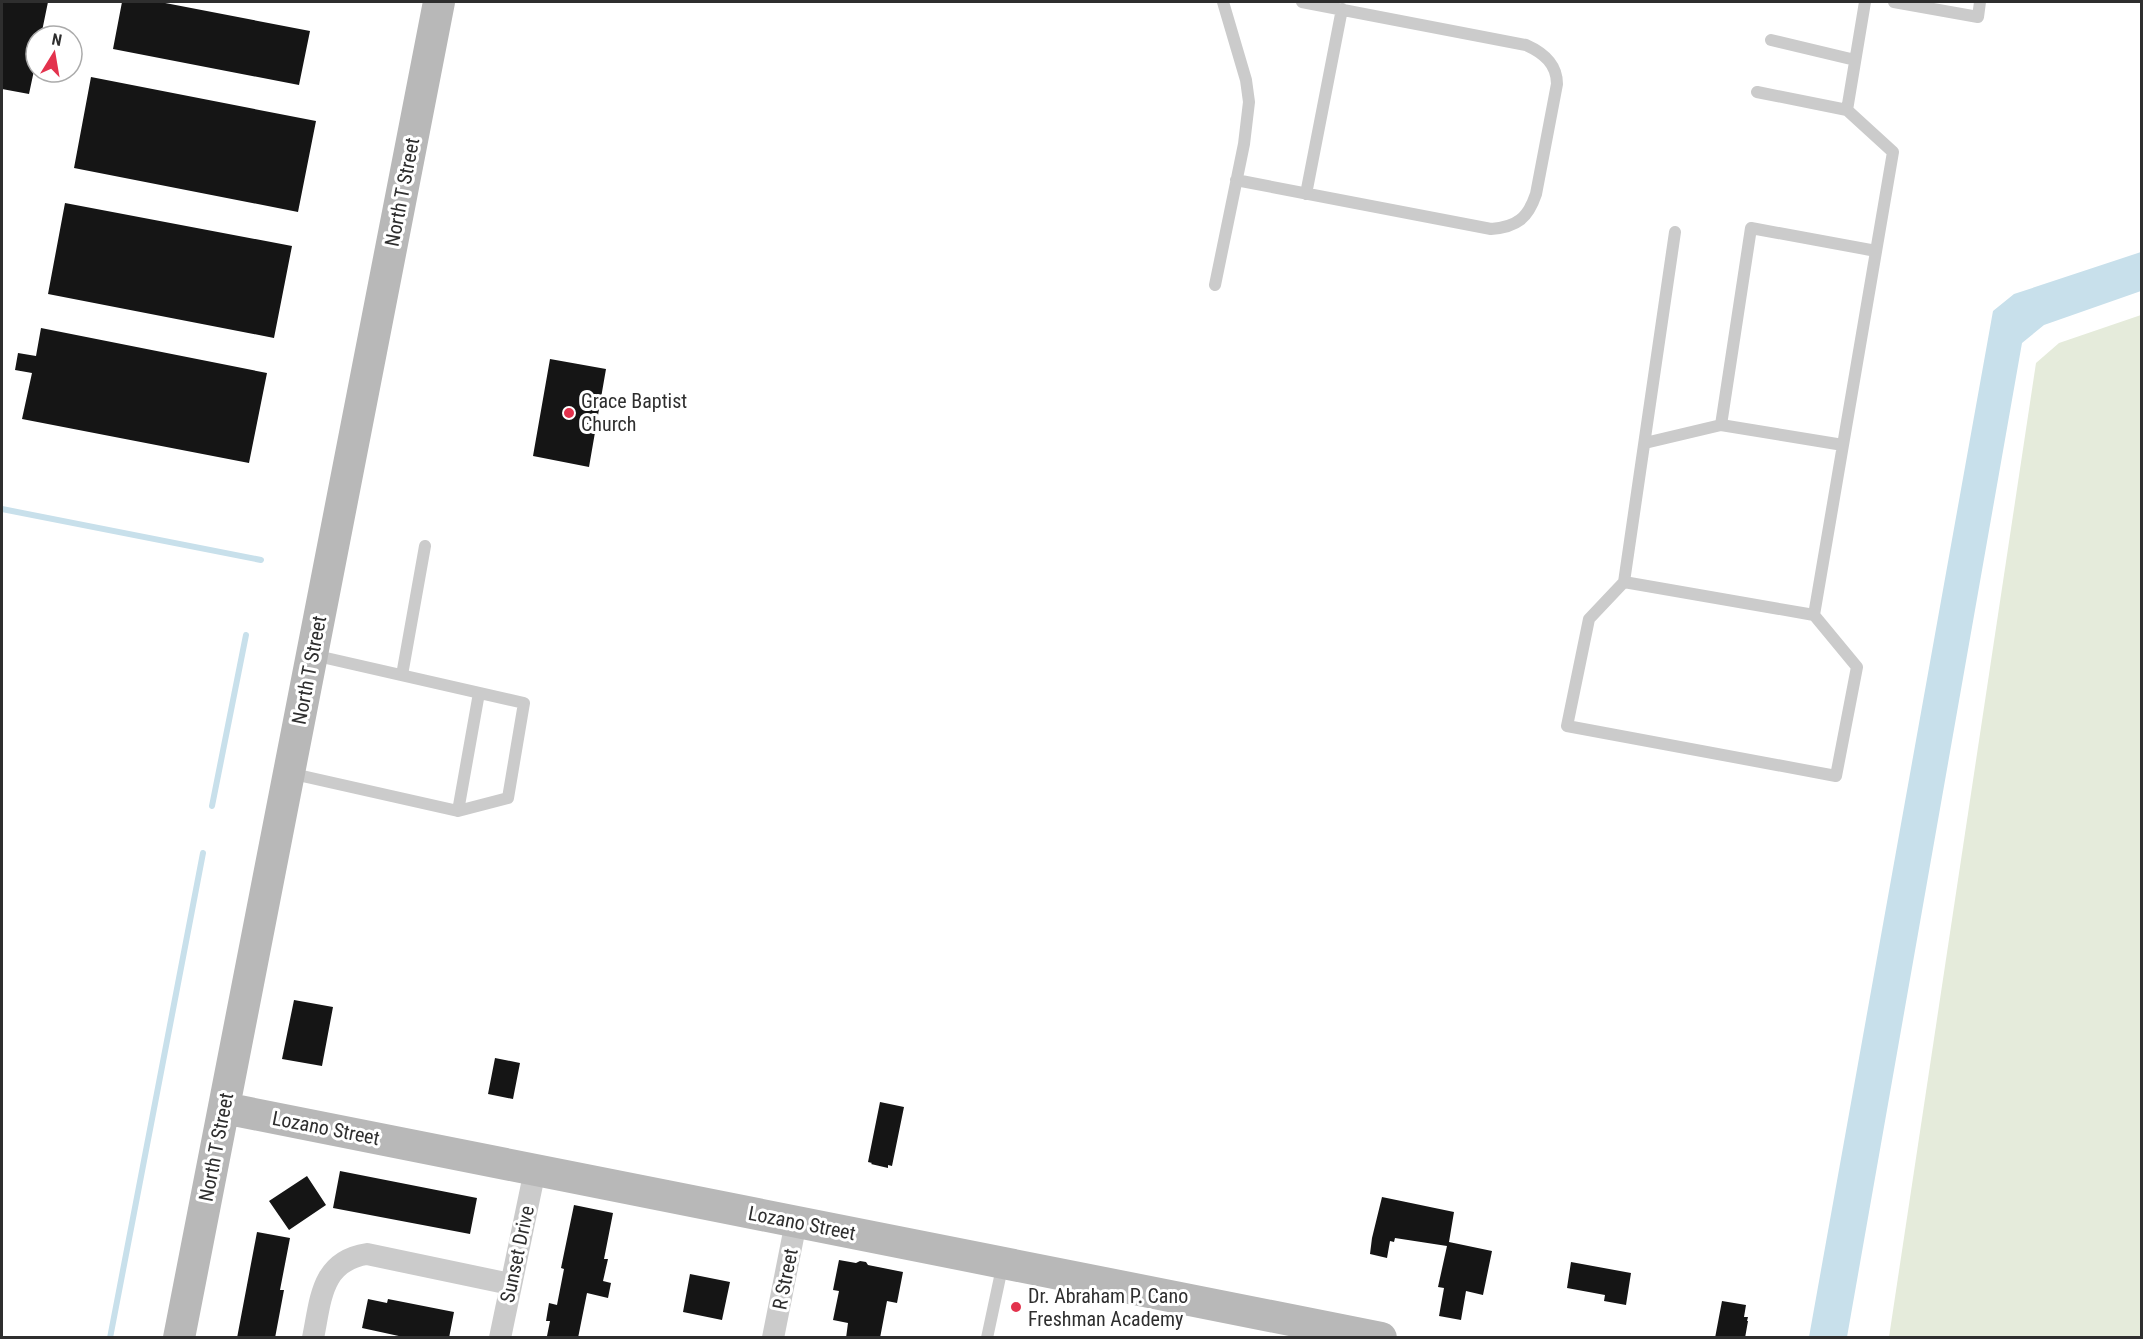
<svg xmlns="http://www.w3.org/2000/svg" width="2143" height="1339" font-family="'Roboto Condensed',sans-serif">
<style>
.green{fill:#e5ebdb}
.water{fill:#c8e0eb}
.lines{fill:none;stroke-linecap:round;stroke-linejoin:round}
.stream{stroke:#c8e0eb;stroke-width:6}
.building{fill:#151515}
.lane{stroke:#cbcbcb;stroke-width:12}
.street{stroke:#cbcbcb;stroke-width:22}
.secondary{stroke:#b8b8b8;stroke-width:32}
.poi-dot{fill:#e3324d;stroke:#fff;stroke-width:2}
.labels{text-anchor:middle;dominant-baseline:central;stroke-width:6;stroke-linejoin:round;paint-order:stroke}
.street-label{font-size:20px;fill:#2e2e2e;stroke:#fff}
.poi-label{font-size:20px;fill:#2e2e2e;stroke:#fff;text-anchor:start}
</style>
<rect width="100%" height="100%" fill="#fff"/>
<path class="green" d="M 2141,315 L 2141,1337 L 1889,1337 L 2036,363 L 2059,343 Z"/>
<path class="water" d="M 2141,252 L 2141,291 L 2044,325 L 2022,343 L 1847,1337 L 1809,1337 L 1993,311 L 2014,294 Z"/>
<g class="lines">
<path class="stream" d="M 2,509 L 261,560
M 212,806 L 246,635
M 110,1338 L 203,853"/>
</g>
<path class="building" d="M 2,2 L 48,2 L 41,36 L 36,36 L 36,61 L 29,94 L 2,89 Z
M 122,2 L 160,2 L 310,31 L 299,85 L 113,49 Z
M 91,77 L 316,121 L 298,212 L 74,168 Z
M 65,203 L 292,246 L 274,338 L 48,294 Z
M 41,328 L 267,373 L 249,463 L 22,419 L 32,373 L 15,370 L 18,353 L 36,356 Z
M 550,359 L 606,369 L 589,467 L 533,456 Z
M 294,1000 L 333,1007 L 322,1066 L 282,1059 Z
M 495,1058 L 520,1063 L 513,1099 L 488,1094 Z
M 880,1102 L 904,1107 L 892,1166 L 888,1165 L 888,1168 L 871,1164 L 872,1163 L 868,1162 Z
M 340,1171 L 477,1198 L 470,1234 L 333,1208 Z
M 307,1176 L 326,1205 L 289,1230 L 269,1201 Z
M 1382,1197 L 1454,1212 L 1449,1242 L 1492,1251 L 1483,1295 L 1466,1291 L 1461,1320 L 1439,1316 L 1444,1288 L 1438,1287 L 1447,1246 L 1395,1238 L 1394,1242 L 1390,1241 L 1387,1258 L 1370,1254 L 1372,1238 Z
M 574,1205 L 613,1213 L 604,1259 L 608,1259 L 603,1281 L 611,1283 L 608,1298 L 587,1293 L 578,1338 L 556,1338 L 547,1336 L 550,1321 L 546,1321 L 549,1303 L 557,1305 L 564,1269 L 561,1268 Z
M 257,1232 L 290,1238 L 280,1290 L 284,1290 L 275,1338 L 237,1338 Z
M 839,1260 L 856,1263 L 860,1261 L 866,1262 L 868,1265 L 903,1272 L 897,1303 L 887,1301 L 880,1338 L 846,1338 L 848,1323 L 833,1320 L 839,1291 L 833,1290 Z
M 1571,1262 L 1631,1273 L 1626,1305 L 1604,1301 L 1605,1295 L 1567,1288 Z
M 690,1274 L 730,1282 L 722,1320 L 683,1312 Z
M 368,1299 L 387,1303 L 388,1299 L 454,1312 L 449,1338 L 408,1338 L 362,1328 Z
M 1722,1301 L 1746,1305 L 1744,1317 L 1748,1317 L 1747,1321 L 1748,1321 L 1745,1338 L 1715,1338 Z"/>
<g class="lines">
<path class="lane" d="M 1894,2 L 1978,17 L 1980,2
M 1771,40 L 1855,60
M 1757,92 L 1847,110
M 1236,180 L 1491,229 C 1517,227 1528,218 1536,194 L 1557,84 C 1557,64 1544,53 1526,45 L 1302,2
M 1306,194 L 1342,9
M 1675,232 L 1624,582 L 1814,615 L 1893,152 L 1847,110 L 1865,2
M 1215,285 L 1244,144 L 1249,102 L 1246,80 L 1223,2
M 1721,425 L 1751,228 L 1876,251
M 1645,443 L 1721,425 L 1843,445
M 1624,582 L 1589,619 L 1567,726 L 1836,776 L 1857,667 L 1814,615
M 402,675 L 425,546
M 289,773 L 458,811 L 508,798 L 524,703 L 313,655
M 458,811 L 479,693
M 987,1338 L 1003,1263"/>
<path class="street" d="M 313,1338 C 321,1299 321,1261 367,1254 L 510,1284
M 500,1338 L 535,1170
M 773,1338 L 796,1222"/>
<path class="secondary" d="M 224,1108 L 1381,1338
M 179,1338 L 439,2"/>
</g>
<g class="poi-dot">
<circle cx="569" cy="413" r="6"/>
<circle cx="1016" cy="1307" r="6"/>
</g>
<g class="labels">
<g class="street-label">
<text transform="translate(402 192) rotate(-79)">North T Street</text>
<text transform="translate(309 670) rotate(-79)">North T Street</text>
<text transform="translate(326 1128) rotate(11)">Lozano Street</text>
<text transform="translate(216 1147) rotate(-79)">North T Street</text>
<text transform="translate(802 1223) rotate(11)">Lozano Street</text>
<text transform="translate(517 1254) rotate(-78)">Sunset Drive</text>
<text transform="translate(785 1279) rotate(-79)">R Street</text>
</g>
<g class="poi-label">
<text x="581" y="401">Grace Baptist<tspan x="581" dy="23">Church</tspan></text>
<text x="1028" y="1296">Dr. Abraham P. Cano<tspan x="1028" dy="23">Freshman Academy</tspan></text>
</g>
</g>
<rect width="2143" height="1339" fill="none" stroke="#2e2e2e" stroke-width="6"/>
<g transform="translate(54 54) rotate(11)"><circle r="28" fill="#ffffff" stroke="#ababab" stroke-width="1.5"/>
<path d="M0-4.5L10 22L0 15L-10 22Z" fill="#e3324d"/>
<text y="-9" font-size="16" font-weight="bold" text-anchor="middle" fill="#2e2e2e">N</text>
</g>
</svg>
